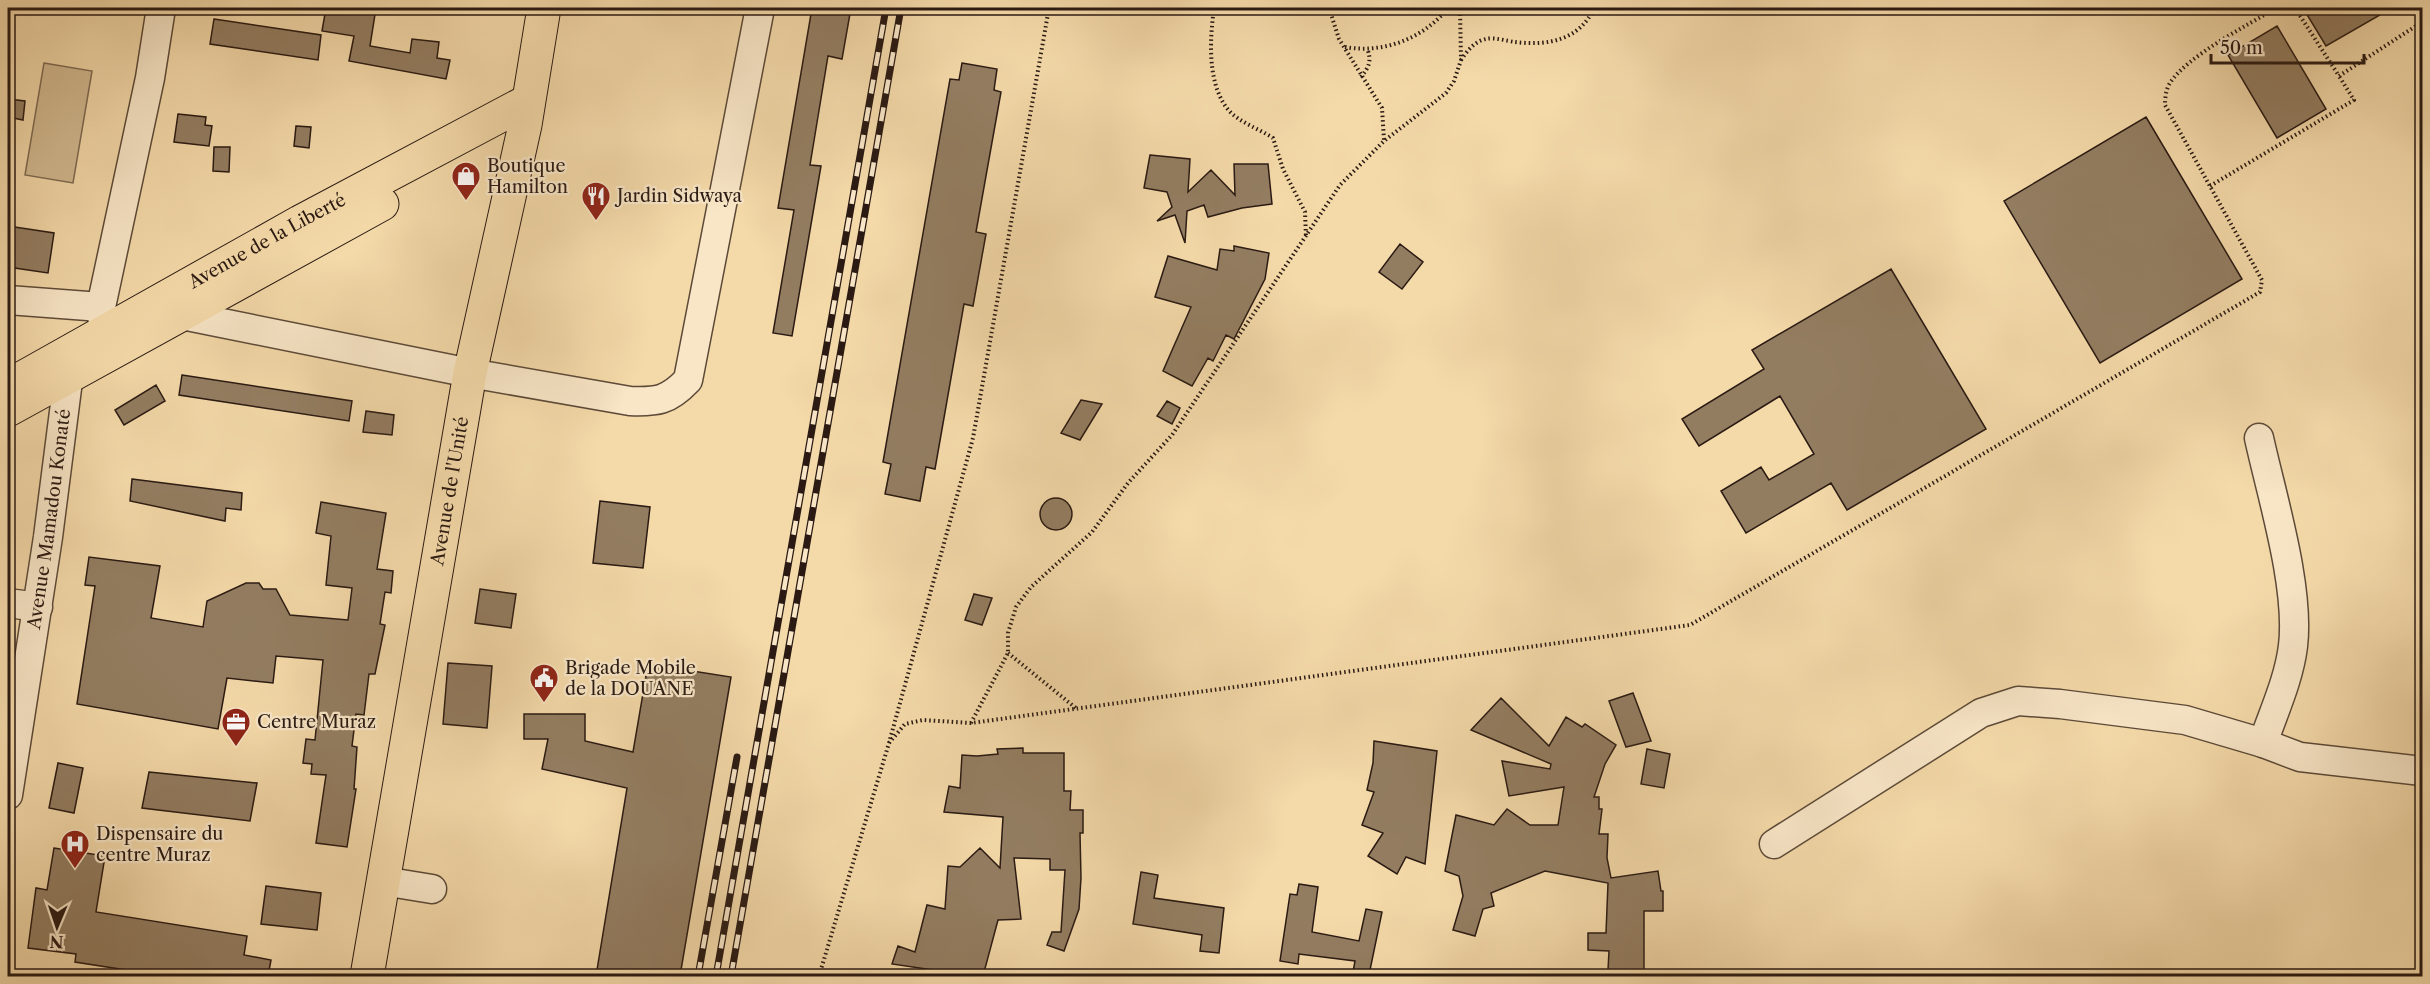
<svg xmlns="http://www.w3.org/2000/svg" width="2430" height="984" font-family="'Libre Caslon Text',serif">
<style>
.green{fill:#d2b990;stroke:#7e6a52;stroke-width:1.5}
.building{fill:#937d61;stroke:#2a1a13;stroke-width:1.5}
.lines{fill:none;stroke-linecap:round;stroke-linejoin:round}
.minor-casing{stroke:#5c4a38;stroke-width:31}
.major-casing{stroke:#2a1a13;stroke-width:35}
.path{stroke:#2a1a13;stroke-width:4;stroke-dasharray:1.5 3;stroke-linecap:butt}
.minor{stroke:#f8e6c7;stroke-width:28}
.major{stroke:#f4d9a9;stroke-width:33}
.rail-casing{stroke:#2a1a13;stroke-width:7}
.rail{stroke:#f8e6c7;stroke-width:4.5;stroke-dasharray:14;stroke-linecap:butt}
.labels{text-anchor:middle;dominant-baseline:central;stroke-width:4.5;stroke-linejoin:round;paint-order:stroke}
.poi-label{font-size:18px;fill:#2a1a13;stroke:#f8e6c7;text-anchor:start}
.street-label{font-size:18px;fill:#2a1a13;stroke:#f8e6c7}
</style>
<rect width="100%" height="100%" fill="#f4d9a9"/>
<filter id="stains"><feTurbulence type="fractalNoise" baseFrequency=".00333" numOctaves="4"/><feColorMatrix values="0 0 0 0 .2 0 0 0 0 .09 0 0 0 0 .02 0 0 0 .5 -.17"/></filter>
<radialGradient id="worn" r=".72"><stop offset=".6" stop-color="#630" stop-opacity="0"/><stop offset="1" stop-color="#630" stop-opacity=".3"/></radialGradient>
<path class="green" d="M 44,63 L 92,71 L 73,183 L 25,175 Z"/>
<path class="building" d="M 326,8 L 376,8 L 370,46 L 410,53 L 412,39 L 439,42 L 437,58 L 450,60 L 446,79 L 349,61 L 354,36 L 322,31 Z
M 812,8 L 851,8 L 842,59 L 828,56 L 810,165 L 821,166 L 792,336 L 773,333 L 794,210 L 778,208 Z
M 2303,8 L 2392,8 L 2326,46 Z
M 214,19 L 321,35 L 318,60 L 210,44 Z
M 2277,26 L 2326,109 L 2277,138 L 2228,55 Z
M 962,63 L 997,69 L 994,90 L 1001,92 L 976,232 L 986,234 L 973,306 L 964,304 L 935,469 L 926,467 L 920,501 L 885,494 L 891,464 L 883,462 L 950,79 L 959,80 Z
M 8,99 L 25,101 L 23,120 L 8,117 Z
M 178,114 L 206,117 L 205,125 L 212,126 L 209,146 L 174,142 Z
M 2146,117 L 2242,279 L 2100,363 L 2004,201 Z
M 296,126 L 311,127 L 309,148 L 294,146 Z
M 214,147 L 230,147 L 229,172 L 213,171 Z
M 1150,155 L 1190,159 L 1188,192 L 1211,170 L 1235,195 L 1234,164 L 1268,164 L 1272,204 L 1242,208 L 1208,217 L 1204,205 L 1187,211 L 1185,243 L 1175,215 L 1157,221 L 1172,207 L 1167,192 L 1144,188 Z
M 8,226 L 54,233 L 48,273 L 8,267 Z
M 1400,244 L 1423,262 L 1402,289 L 1379,272 Z
M 1234,246 L 1269,253 L 1265,279 L 1234,339 L 1226,335 L 1213,361 L 1208,358 L 1192,386 L 1163,371 L 1191,307 L 1155,297 L 1168,256 L 1217,270 L 1220,249 L 1234,251 Z
M 1891,269 L 1986,429 L 1847,510 L 1831,483 L 1746,533 L 1721,491 L 1761,467 L 1769,480 L 1814,454 L 1780,396 L 1699,446 L 1682,419 L 1764,369 L 1752,350 Z
M 182,375 L 352,401 L 349,421 L 179,395 Z
M 156,385 L 165,401 L 124,425 L 115,410 Z
M 1081,400 L 1102,404 L 1080,440 L 1061,433 Z
M 1167,401 L 1180,408 L 1172,424 L 1157,416 Z
M 366,411 L 394,415 L 392,435 L 363,432 Z
M 132,479 L 242,493 L 241,510 L 226,508 L 225,521 L 130,501 Z
M1040 514a16 16 0 1 1 32 0a16 16 0 1 1-32 0Z
M 600,501 L 650,507 L 643,568 L 593,563 Z
M 321,502 L 386,513 L 377,569 L 393,571 L 391,593 L 385,592 L 380,624 L 385,625 L 375,674 L 369,674 L 364,715 L 356,714 L 352,746 L 357,747 L 354,789 L 356,789 L 347,847 L 316,843 L 326,775 L 311,774 L 312,764 L 303,763 L 306,739 L 315,740 L 323,660 L 276,656 L 273,683 L 227,678 L 218,729 L 77,704 L 95,586 L 85,585 L 89,557 L 160,566 L 151,618 L 203,627 L 207,601 L 246,583 L 259,583 L 263,589 L 276,589 L 290,615 L 348,620 L 352,588 L 326,585 L 331,536 L 316,533 Z
M 480,589 L 516,594 L 511,628 L 475,623 Z
M 974,594 L 992,598 L 982,625 L 965,620 Z
M 448,663 L 492,666 L 487,728 L 443,724 Z
M 648,664 L 731,677 L 680,976 L 596,976 L 627,788 L 542,769 L 548,739 L 524,739 L 524,714 L 585,714 L 585,741 L 633,752 Z
M 1633,693 L 1651,741 L 1626,747 L 1609,701 Z
M 1501,698 L 1549,746 L 1566,717 L 1582,727 L 1585,724 L 1616,745 L 1605,764 L 1594,797 L 1599,797 L 1599,809 L 1602,809 L 1599,834 L 1608,834 L 1607,858 L 1611,878 L 1658,871 L 1661,891 L 1663,891 L 1663,911 L 1644,911 L 1644,971 L 1608,970 L 1609,951 L 1588,950 L 1588,933 L 1606,933 L 1608,883 L 1545,871 L 1491,893 L 1494,906 L 1483,909 L 1475,936 L 1453,930 L 1463,896 L 1459,876 L 1445,871 L 1456,815 L 1494,825 L 1507,809 L 1530,825 L 1558,825 L 1564,787 L 1509,796 L 1502,761 L 1550,769 L 1551,764 L 1471,730 Z
M 1374,741 L 1437,751 L 1425,864 L 1406,857 L 1397,874 L 1368,856 L 1383,833 L 1362,825 L 1374,792 L 1367,790 L 1373,763 Z
M 1023,748 L 1023,753 L 1064,753 L 1064,791 L 1071,791 L 1070,810 L 1083,810 L 1083,833 L 1080,833 L 1081,878 L 1079,909 L 1064,951 L 1047,945 L 1052,932 L 1061,932 L 1065,870 L 1050,870 L 1050,859 L 1014,858 L 1021,919 L 998,920 L 983,976 L 953,976 L 953,973 L 892,964 L 898,946 L 915,952 L 927,905 L 945,909 L 948,866 L 960,867 L 980,848 L 1000,868 L 1003,817 L 944,812 L 949,786 L 960,788 L 962,755 L 977,756 L 998,754 L 997,749 Z
M 1647,749 L 1670,754 L 1664,788 L 1641,784 Z
M 58,763 L 83,768 L 74,813 L 49,808 Z
M 149,772 L 257,783 L 250,821 L 142,808 Z
M 54,848 L 105,856 L 96,912 L 247,936 L 244,955 L 271,960 L 268,976 L 165,976 L 75,962 L 76,954 L 28,948 L 36,888 L 47,890 Z
M 1141,872 L 1158,875 L 1154,898 L 1224,908 L 1219,953 L 1200,951 L 1202,935 L 1133,924 Z
M 1299,884 L 1318,887 L 1312,932 L 1359,941 L 1366,909 L 1382,912 L 1369,975 L 1353,972 L 1355,961 L 1299,954 L 1298,964 L 1280,961 L 1290,894 L 1297,895 Z
M 266,886 L 321,893 L 317,930 L 261,924 Z"/>
<g class="lines">
<g class="minor-casing">
<g id="minor">
<path d="M 8,300 L 101,307"/>
<path d="M 169,309 L 182,315 L 470,373 L 630,401 C 657,402 668,401 688,380 L 760,8"/>
<path d="M 114,351 L 104,331 L 101,307 L 150,78 L 161,8"/>
<path d="M 2259,438 C 2272,497 2300,587 2293,646 C 2289,679 2274,711 2263,743"/>
<path d="M 8,603 L 38,607"/>
<path id="s1" d="M 8,795 L 48,537 L 71,357"/>
<path d="M 1774,844 L 1981,713 L 2018,701 L 2060,704 L 2185,720 L 2263,743 L 2300,757 L 2422,771"/>
<path d="M 383,881 L 432,889"/>
</g>
</g>
<g class="major-casing">
<g id="major">
<path id="s2" d="M 8,386 L 300,222 L 528,101"/>
<path d="M 8,410 L 382,204"/>
<path id="s3" d="M 367,976 L 470,373 L 525,125 L 544,8"/>
</g>
</g>
<path class="path" d="M 1214,8 C 1210,38 1207,80 1226,107 C 1237,122 1258,128 1273,138 L 1283,169 L 1305,212 L 1306,237
M 1329,8 L 1339,39 L 1382,108 L 1384,140
M 2295,8 L 2339,76 L 2422,22
M 1345,47 C 1384,54 1424,38 1448,8
M 1461,60 C 1467,51 1475,41 1486,39 C 1494,37 1507,41 1515,42 C 1548,46 1580,40 1594,8
M 1361,77 C 1369,67 1372,61 1367,48
M 2210,186 L 2354,100 L 2339,76
M 1008,653 L 1077,709
M 971,723 L 1008,653 L 1008,633 L 1016,607 L 1031,587 L 1092,532 L 1128,483 L 1172,435 L 1340,185 L 1384,141 L 1446,93 L 1454,81 L 1461,60 L 1460,8
M 889,743 L 905,724 L 923,720 L 971,723 L 1690,625 L 2260,292 L 2262,280 L 2165,105 C 2165,98 2166,89 2170,83 C 2187,56 2248,25 2276,8
M 819,976 L 889,743 L 973,438 L 1049,8"/>
<use href="#minor" class="minor"/>
<use href="#major" class="major"/>
<g class="rail-casing">
<path id="rail" d="M 698,976 L 737,757
M 716,976 L 886,8
M 731,976 L 901,8"/>
</g>
<use href="#rail" class="rail"/>
</g>
<defs>
<g id="shop-pin" transform="scale(1.5)"><path d="M0 17L-7.5 6A9.5 9.5 0 1 1 7.5 6Z" fill="#8f2418" stroke="#f8e6c7"/><path d="M-5-2.5h2.3a2.7 3.5 0 0 1 5.4 0H5L5.5 6h-11ZM-1.5-2.5h3a1.5 2.3 0 0 0-3 0Z" fill="#fff"/></g>
<g id="restaurant-pin" transform="scale(1.5)"><path d="M0 17L-7.5 6A9.5 9.5 0 1 1 7.5 6Z" fill="#8f2418" stroke="#f8e6c7"/><path d="M-5-6h1v4h1v-4h1v4h1v-4h1v5L-1.5 .5V6h-2V.5L-5-1ZM5-6V6H3V1.5H1.5Q1.5-4 5-6Z" fill="#fff"/></g>
<g id="civic-pin" transform="scale(1.5)"><path d="M0 17L-7.5 6A9.5 9.5 0 1 1 7.5 6Z" fill="#8f2418" stroke="#f8e6c7"/><path d="M-.6-6.5H3V-4.5H.6V-3L4-1V1h2V6H-6V1h2V-1L-.6-3ZM-1.2 2.5V6h2.4V2.5Z" fill="#fff"/></g>
<g id="office-pin" transform="scale(1.5)"><path d="M0 17L-7.5 6A9.5 9.5 0 1 1 7.5 6Z" fill="#8f2418" stroke="#f8e6c7"/><path d="M-6-3h4V-5.5h4V-3h4V5H-6ZM-1-4.5V-3h2v-1.5ZM-6 0V1H6V0Z" fill="#fff"/></g>
<g id="hospital-pin" transform="scale(1.5)"><path d="M0 17L-7.5 6A9.5 9.5 0 1 1 7.5 6Z" fill="#8f2418" stroke="#f8e6c7"/><path d="M-5-5h3v3.5h4V-5h3V5h-3V1.5h-4V5h-3Z" fill="#fff"/></g>
</defs>
<g fill-rule="evenodd">
<use href="#shop-pin" x="466" y="176"/>
<use href="#restaurant-pin" x="596" y="196"/>
<use href="#civic-pin" x="544" y="678"/>
<use href="#office-pin" x="236" y="722"/>
<use href="#hospital-pin" x="75" y="844"/>
</g>
<g class="labels">
<g class="poi-label">
<text x="487" y="166">Boutique<tspan x="487" dy="21">Hamilton</tspan></text>
<text x="617" y="196">Jardin Sidwaya</text>
<text x="565" y="668">Brigade Mobile<tspan x="565" dy="21">de la DOUANE</tspan></text>
<text x="257" y="722">Centre Muraz</text>
<text x="96" y="834">Dispensaire du<tspan x="96" dy="21">centre Muraz</tspan></text>
</g>
<g class="street-label">
<text stroke="none"><textPath href="#s2" startOffset="297">Avenue de la Liberté</textPath></text>
<text stroke="none"><textPath href="#s3" startOffset="492">Avenue de l'Unité</textPath></text>
<text stroke="none"><textPath href="#s1" startOffset="279">Avenue Mamadou Konaté</textPath></text>
</g>
</g>
<rect width="2430" height="984" fill="none" stroke="#f4d9a9" stroke-width="30"/>
<rect x="9" y="9" width="2412" height="966" fill="none" stroke="#2a1a13" stroke-width="3"/>
<rect x="15" y="15" width="2400" height="954" fill="none" stroke="#2a1a13" stroke-width="1.5"/>
<g transform="translate(57 927) rotate(182)" stroke="#f8e6c7" stroke-width="4.5" paint-order="stroke">
<path d="M0-4.5L10 22L0 15L-10 22Z" fill="#2a1a13"/>
<text y="-9" font-size="16" font-weight="bold" text-anchor="middle" fill="#2a1a13">N</text>
</g>
<path d="M2211 54v9h153v-9" fill="none" stroke="#2a1a13" stroke-width="3"/>
<text x="2220" y="54" font-size="18" fill="#2a1a13" stroke="#f8e6c7" stroke-width="4.5" paint-order="stroke">50 m</text>
<rect width="100%" height="100%" filter="url(#stains)"/>
<rect width="100%" height="100%" fill="url(#worn)"/>
</svg>
